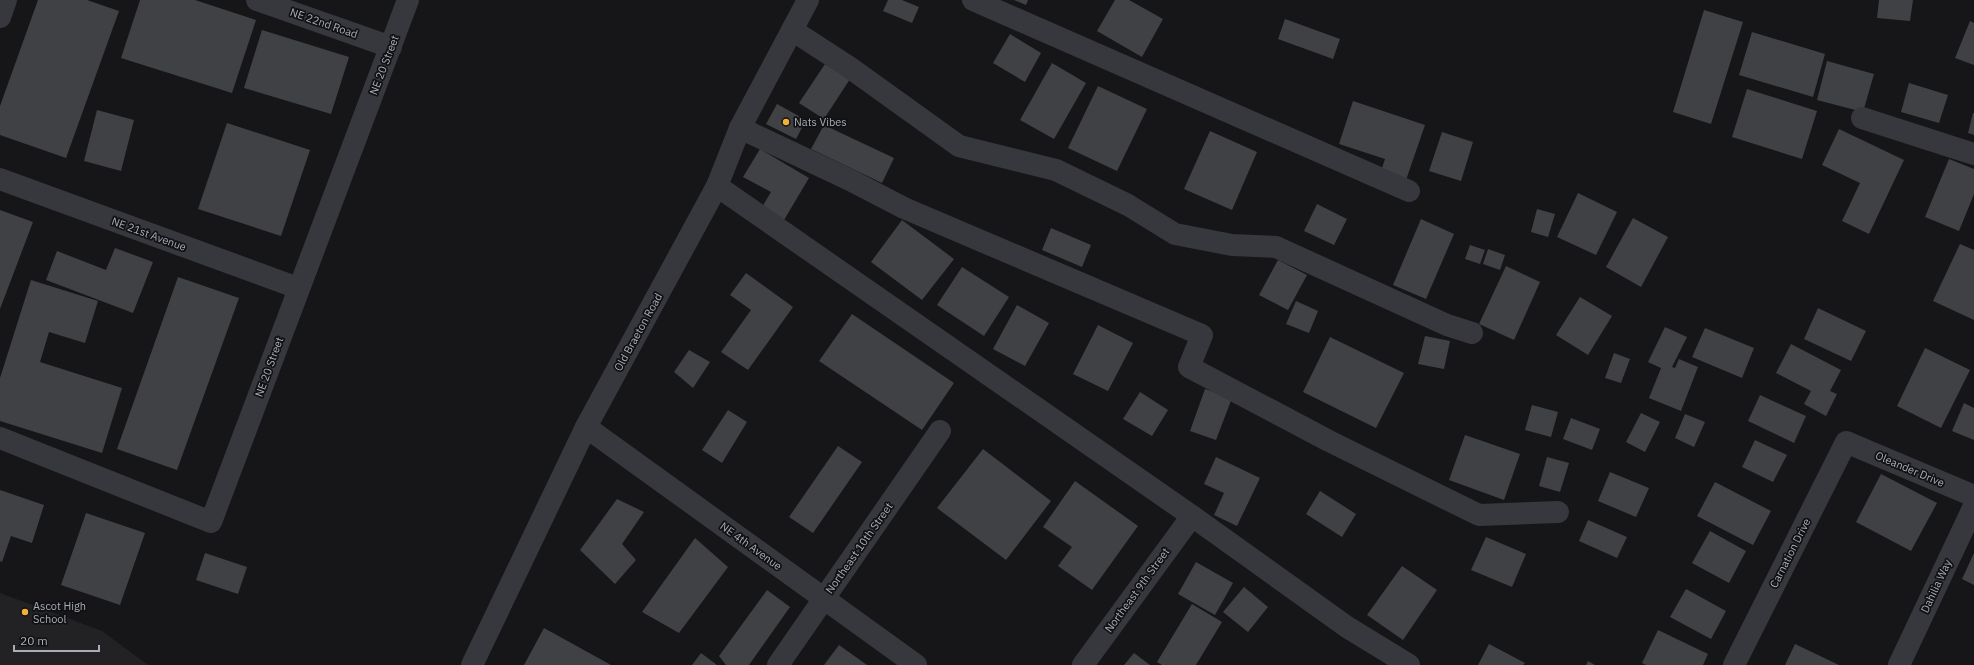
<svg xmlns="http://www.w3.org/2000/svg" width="1974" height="665" font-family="'IBM Plex Sans',sans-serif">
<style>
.built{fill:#222225}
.building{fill:#404145}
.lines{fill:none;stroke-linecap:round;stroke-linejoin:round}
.minor{stroke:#37383d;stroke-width:22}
.tertiary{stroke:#37383d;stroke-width:22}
.poi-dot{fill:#f2b134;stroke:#111113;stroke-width:1.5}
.labels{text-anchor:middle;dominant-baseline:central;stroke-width:3.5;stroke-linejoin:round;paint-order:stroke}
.street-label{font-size:11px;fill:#a8adb8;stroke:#111113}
.poi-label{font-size:11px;fill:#a8adb8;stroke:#111113;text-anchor:start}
</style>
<rect width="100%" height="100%" fill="#161618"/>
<path class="built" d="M 0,593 L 102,631 L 148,665 L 0,665 Z"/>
<path class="building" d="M 38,0 L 87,0 L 119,11 L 66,158 L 0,135 L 0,106 Z
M 140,0 L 195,0 L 256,20 L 232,93 L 121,58 Z
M 888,0 L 902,0 L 919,7 L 912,23 L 883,11 Z
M 1014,0 L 1028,0 L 1026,5 Z
M 1115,0 L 1129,0 L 1163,19 L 1142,57 L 1097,31 Z
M 1879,0 L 1913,0 L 1910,21 L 1877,18 Z
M 1704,10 L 1743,22 L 1711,124 L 1673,112 Z
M 1285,19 L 1340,39 L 1333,59 L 1278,39 Z
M 1970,21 L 1974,23 L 1974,65 L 1955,58 Z
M 262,30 L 349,57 L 331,114 L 244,88 Z
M 1752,32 L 1825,54 L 1813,97 L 1739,75 Z
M 1010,34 L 1041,53 L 1025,82 L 993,63 Z
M 1827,61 L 1874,74 L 1863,112 L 1817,100 Z
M 1052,63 L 1086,83 L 1054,139 L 1020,120 Z
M 825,64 L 850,79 L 824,119 L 799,103 Z
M 1909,83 L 1948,95 L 1939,123 L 1901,112 Z
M 1098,86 L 1147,109 L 1117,171 L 1068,148 Z
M 1747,89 L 1817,111 L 1802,159 L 1732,137 Z
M 1353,101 L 1425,125 L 1406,180 L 1381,171 L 1385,159 L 1339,144 Z
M 777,104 L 806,120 L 796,139 L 766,124 Z
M 97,110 L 134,120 L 121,171 L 84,161 Z
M 1973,113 L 1974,113 L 1974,135 L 1968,133 Z
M 227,123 L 310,150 L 281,236 L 198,209 Z
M 824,125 L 894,158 L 882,183 L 811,149 Z
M 1839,129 L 1904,160 L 1869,234 L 1842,221 L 1860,183 L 1822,165 Z
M 1210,131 L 1257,152 L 1232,210 L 1184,189 Z
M 1442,132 L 1473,142 L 1461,181 L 1429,171 Z
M 760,149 L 809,178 L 784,220 L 762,207 L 771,192 L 743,177 Z
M 1949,159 L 1974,169 L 1974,194 L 1959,231 L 1925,217 Z
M 1578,193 L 1617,212 L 1596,255 L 1557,237 Z
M 1317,204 L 1347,219 L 1334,245 L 1304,231 Z
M 1537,209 L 1555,214 L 1548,237 L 1531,232 Z
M 0,210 L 33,222 L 0,309 Z
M 1633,218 L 1668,237 L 1641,287 L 1606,267 Z
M 1421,219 L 1454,234 L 1426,299 L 1393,285 Z
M 902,220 L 954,259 L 922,300 L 871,262 Z
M 1051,228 L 1091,245 L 1082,267 L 1042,250 Z
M 1960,244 L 1974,250 L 1974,320 L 1933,301 Z
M 1470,245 L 1485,250 L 1480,264 L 1465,259 Z
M 115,248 L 153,262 L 133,313 L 46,280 L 57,251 L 106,270 Z
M 1488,249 L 1505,255 L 1500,270 L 1483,264 Z
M 1278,260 L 1307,275 L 1288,310 L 1259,295 Z
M 1506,266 L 1540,282 L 1514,340 L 1479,324 Z
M 962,267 L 1009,297 L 984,336 L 937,305 Z
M 746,273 L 793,307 L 748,370 L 721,352 L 751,310 L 730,295 Z
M 178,277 L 239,298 L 177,470 L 117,449 Z
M 31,280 L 98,301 L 85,343 L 49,332 L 40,362 L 122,388 L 102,453 L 0,421 L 0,378 Z
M 1580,297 L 1612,316 L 1588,355 L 1556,335 Z
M 1296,301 L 1318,311 L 1309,333 L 1286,324 Z
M 1017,305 L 1049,323 L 1025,366 L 993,349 Z
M 1818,308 L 1866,331 L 1851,361 L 1804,339 Z
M 852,314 L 954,383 L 922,430 L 819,361 Z
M 1098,325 L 1133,343 L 1108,391 L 1073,374 Z
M 1665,327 L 1687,337 L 1672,367 L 1675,368 L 1679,359 L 1698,367 L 1681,411 L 1649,398 L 1661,368 L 1648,362 Z
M 1705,328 L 1754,348 L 1742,378 L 1692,357 Z
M 1425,336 L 1450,341 L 1444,369 L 1418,364 Z
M 1330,337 L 1404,373 L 1376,428 L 1303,392 Z
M 1791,344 L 1841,370 L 1830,391 L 1837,394 L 1826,416 L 1804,404 L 1811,391 L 1776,373 Z
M 1925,348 L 1970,370 L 1941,428 L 1897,406 Z
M 689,350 L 710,362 L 693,388 L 674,372 Z
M 1614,353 L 1630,359 L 1621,383 L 1605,378 Z
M 1205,389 L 1232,398 L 1216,440 L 1190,431 Z
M 1140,392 L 1168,410 L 1152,436 L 1123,419 Z
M 1760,395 L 1806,416 L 1794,443 L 1748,421 Z
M 1964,403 L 1974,408 L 1974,440 L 1952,431 Z
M 1532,405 L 1558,412 L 1551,437 L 1525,430 Z
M 728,410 L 747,422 L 722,463 L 702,450 Z
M 1641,413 L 1660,422 L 1645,452 L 1626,442 Z
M 1685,414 L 1705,422 L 1694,447 L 1675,438 Z
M 1571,418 L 1600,429 L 1592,450 L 1563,439 Z
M 1465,435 L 1520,454 L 1504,500 L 1449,480 Z
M 1755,440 L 1787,455 L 1773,482 L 1742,467 Z
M 838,446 L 862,462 L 813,533 L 789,517 Z
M 983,449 L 1051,501 L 1006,560 L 937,508 Z
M 1216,457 L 1260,478 L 1237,526 L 1214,515 L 1224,493 L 1204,484 Z
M 1547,457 L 1569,463 L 1560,492 L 1539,486 Z
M 1610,472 L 1649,488 L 1636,517 L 1598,501 Z
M 1881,474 L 1937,503 L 1911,551 L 1856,522 Z
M 1075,481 L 1138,526 L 1092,590 L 1058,566 L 1072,547 L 1043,527 Z
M 1715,482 L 1771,511 L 1753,545 L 1697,516 Z
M 0,490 L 44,505 L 32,543 L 11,536 L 2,562 L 0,561 Z
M 1320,491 L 1356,514 L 1342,537 L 1306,514 Z
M 617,499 L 644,512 L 622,544 L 636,560 L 615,584 L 580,550 Z
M 86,513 L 145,533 L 120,605 L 61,585 Z
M 1588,520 L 1627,537 L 1617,558 L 1579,541 Z
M 1710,531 L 1746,551 L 1729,583 L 1692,563 Z
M 1486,537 L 1526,554 L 1512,587 L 1471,570 Z
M 695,538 L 728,567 L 679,633 L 642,612 Z
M 205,553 L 247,567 L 238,594 L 196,580 Z
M 1974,553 L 1974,585 L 1962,579 Z
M 1196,562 L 1233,583 L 1215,615 L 1178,594 Z
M 1402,566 L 1437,590 L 1403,640 L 1367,615 Z
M 1244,587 L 1268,607 L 1248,632 L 1223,612 Z
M 1686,589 L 1726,611 L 1711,639 L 1670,617 Z
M 767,590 L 790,607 L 749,665 L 726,665 L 719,656 Z
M 1192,604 L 1222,622 L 1196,665 L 1162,665 L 1157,662 Z
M 544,628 L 611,665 L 524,665 Z
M 1658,630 L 1708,654 L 1703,665 L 1646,665 L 1642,663 Z
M 1489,644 L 1525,663 L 1523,665 L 1478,665 Z
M 1795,644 L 1839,665 L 1785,665 Z
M 839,645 L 867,665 L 824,665 Z
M 701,653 L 717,665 L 692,665 Z
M 1134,653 L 1150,665 L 1124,665 Z
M 1588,661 L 1595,665 L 1586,665 Z"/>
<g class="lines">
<path class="minor" d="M 257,0 L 391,47
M 973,0 L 1409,191
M 0,17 L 6,0
M 792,30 L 849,67 L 959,146 L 1056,170 L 1128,205 L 1175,234 L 1232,245 L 1276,247 L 1447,325 L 1472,333
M 1862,118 L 1974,154
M 740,128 L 850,180 L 904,208 L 1202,335 L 1189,367 L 1329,441 L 1479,515 L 1558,512
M 0,179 L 298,288
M 717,186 L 1192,516 L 1347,627 L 1409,665
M 586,427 L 916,665
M 0,438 L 211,522 L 408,0
M 778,665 L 940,431
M 1083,665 L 1192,516
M 1734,665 L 1846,442 L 1974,496
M 1899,665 L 1974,506"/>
<path class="tertiary" d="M 472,665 L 586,427 L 717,186 L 740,128 L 808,0"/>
</g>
<g class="poi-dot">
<circle cx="786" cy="122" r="4"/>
<circle cx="25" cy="612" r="4"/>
</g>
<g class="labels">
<g class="street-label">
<text transform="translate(324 23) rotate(19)">NE 22nd Road</text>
<text transform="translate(384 65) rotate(-69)">NE 20 Street</text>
<text transform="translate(149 234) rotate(20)">NE 21st Avenue</text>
<text transform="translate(638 332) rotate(-61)">Old Braeton Road</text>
<text transform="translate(269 367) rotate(-70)">NE 20 Street</text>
<text transform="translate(1910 469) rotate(23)">Oleander Drive</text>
<text transform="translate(751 546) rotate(36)">NE 4th Avenue</text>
<text transform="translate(859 548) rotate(-55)">Northeast 10th Street</text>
<text transform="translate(1790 553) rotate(-63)">Carnation Drive</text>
<text transform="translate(1936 586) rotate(-65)">Dahilia Way</text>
<text transform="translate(1137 590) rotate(-54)">Northeast 9th Street</text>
</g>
<g class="poi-label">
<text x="794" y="122">Nats Vibes</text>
<text x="33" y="606">Ascot High<tspan x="33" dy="13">School</tspan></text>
</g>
</g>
<path d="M14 645v6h85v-6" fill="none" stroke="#a8adb8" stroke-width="2"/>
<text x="20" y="645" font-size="12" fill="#a8adb8" stroke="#111113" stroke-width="3" paint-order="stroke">20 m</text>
</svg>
